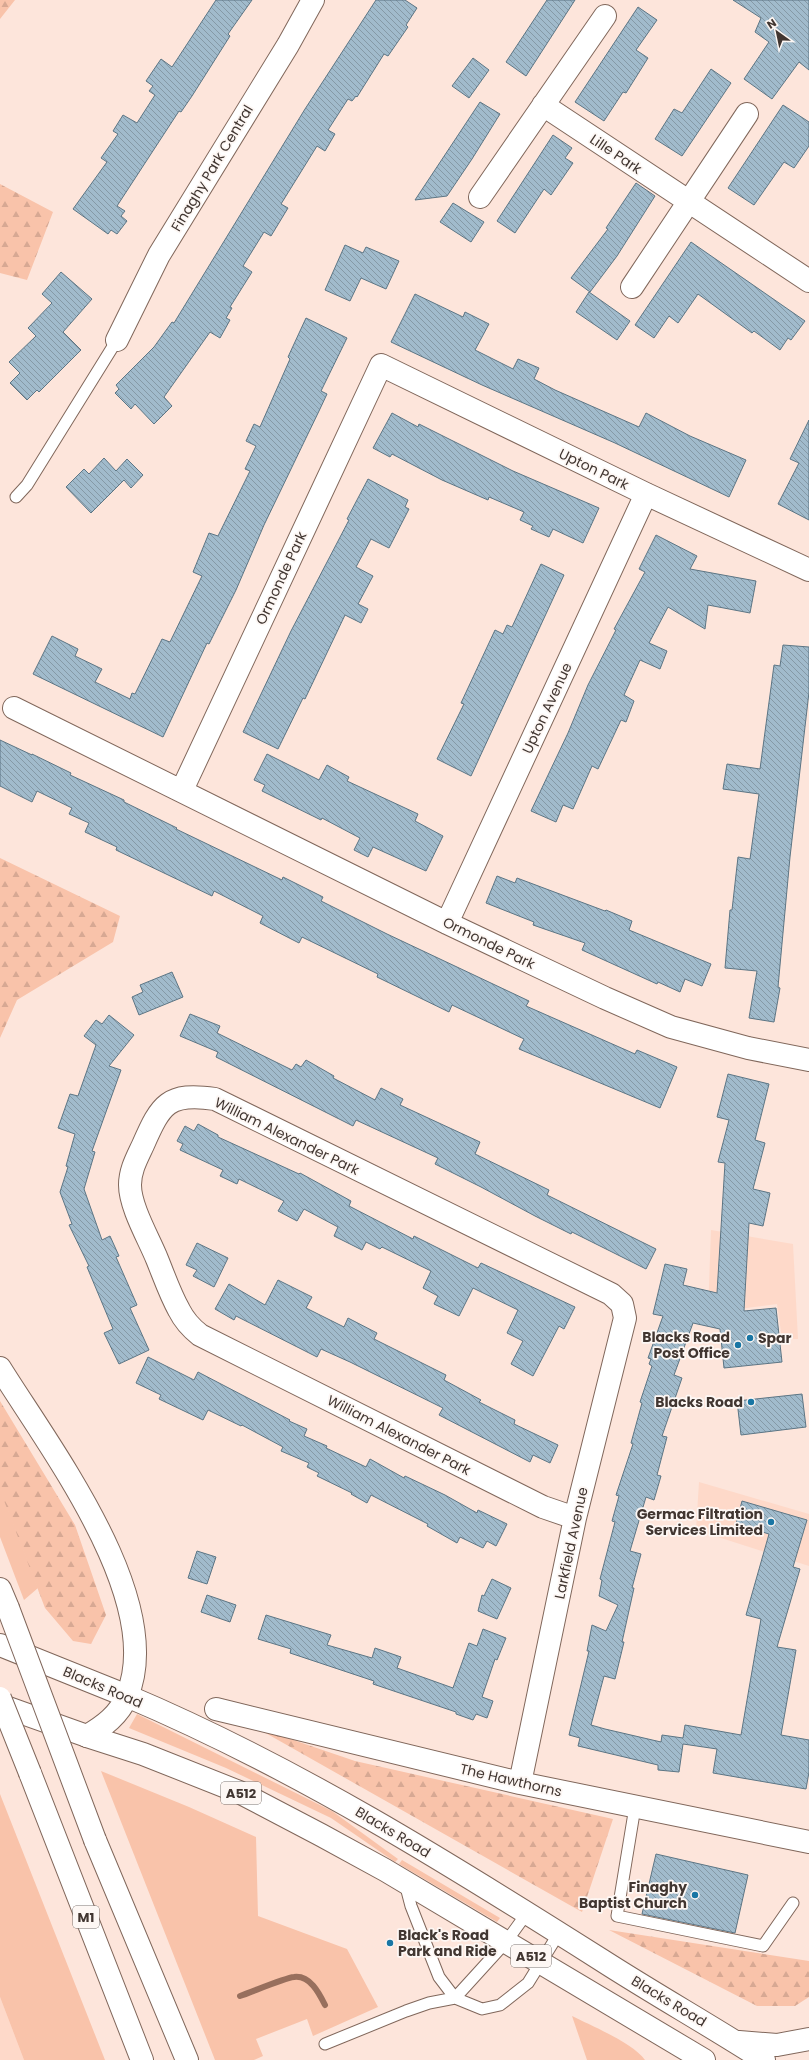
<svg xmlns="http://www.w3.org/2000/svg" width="809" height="2060" font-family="Poppins,sans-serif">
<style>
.built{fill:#fed9c9}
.grass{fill:#f9c3aa}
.forest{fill:url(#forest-firs)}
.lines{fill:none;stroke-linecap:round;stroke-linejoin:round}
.stream{stroke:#986f5d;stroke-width:6}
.building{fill:url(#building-back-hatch);stroke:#5c7584}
.service-casing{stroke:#80675b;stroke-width:13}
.minor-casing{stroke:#80675b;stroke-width:24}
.primary-casing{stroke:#80675b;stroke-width:24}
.trunk-casing{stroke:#80675b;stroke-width:24}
.motorway-casing{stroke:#80675b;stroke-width:24}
.service{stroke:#fff;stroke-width:11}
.minor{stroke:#fff;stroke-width:22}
.primary{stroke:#fff;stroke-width:22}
.trunk{stroke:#fff;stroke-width:22}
.motorway{stroke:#fff;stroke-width:22}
.motorway-bridge-casing{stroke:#80675b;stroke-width:24;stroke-linecap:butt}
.motorway-bridge{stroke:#fff;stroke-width:22}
.poi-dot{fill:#1976a4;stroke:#fdf7f4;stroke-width:1.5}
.labels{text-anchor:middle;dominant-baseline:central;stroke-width:3.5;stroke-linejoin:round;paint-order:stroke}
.shield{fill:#fdf7f4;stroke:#79706c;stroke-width:1}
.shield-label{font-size:13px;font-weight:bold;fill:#413631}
.street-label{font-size:14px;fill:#413631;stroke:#fdf7f4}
.poi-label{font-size:14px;font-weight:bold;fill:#413631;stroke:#fdf7f4;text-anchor:end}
</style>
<defs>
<pattern id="forest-firs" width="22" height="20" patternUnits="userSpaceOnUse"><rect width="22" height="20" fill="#f9c3aa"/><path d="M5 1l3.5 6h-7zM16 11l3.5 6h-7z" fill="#d7a893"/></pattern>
<pattern id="building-back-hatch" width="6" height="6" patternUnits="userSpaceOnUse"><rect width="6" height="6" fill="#a1bbcc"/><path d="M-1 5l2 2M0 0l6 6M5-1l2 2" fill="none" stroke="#8599a6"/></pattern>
</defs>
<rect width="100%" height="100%" fill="#fde5db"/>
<path class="built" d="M 711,1230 L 793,1244 L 798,1339 L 782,1339 L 777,1304 L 708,1313 Z
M 699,1482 L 809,1514 L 809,1566 L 696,1530 Z
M 0,1997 L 24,2060 L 0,2060 Z"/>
<path class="grass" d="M 0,1488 L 38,1588 L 24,1600 L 0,1537 Z
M 137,1714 L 332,1811 L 398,1859 L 395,1862 L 331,1818 L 226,1768 L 129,1728 Z
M 101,1771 L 189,1807 L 256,1837 L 258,1916 L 347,1949 L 378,2007 L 313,2036 L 307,2019 L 256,2039 L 263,2056 L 254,2060 L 215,2060 Z
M 0,1794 L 105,2060 L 24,2060 L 0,1997 Z
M 402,1860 L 500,1918 L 497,1922 L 399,1864 Z
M 572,2016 C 592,2026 633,2043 645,2060 L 587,2060 Z"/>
<path class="forest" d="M 0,0 L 15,0 L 0,19 Z
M 0,184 L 53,212 L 27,280 L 0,273 Z
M 0,858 L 120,916 L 113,942 L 17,1000 L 0,1038 Z
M 0,1401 L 75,1525 L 106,1615 L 91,1644 L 73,1641 L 45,1608 L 0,1490 Z
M 255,1727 L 355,1761 L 613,1819 L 582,1912 Z
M 609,1930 L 809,1961 L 809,1997 L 795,2006 L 757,2006 Z"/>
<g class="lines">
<path class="stream" d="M 240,1996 C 252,1992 284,1978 294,1977 C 310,1975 319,1993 325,2005"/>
</g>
<path class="building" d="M 216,0 L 252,0 L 228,34 L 230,36 L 192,96 L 181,112 L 179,111 L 117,206 L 125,211 L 121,216 L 127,221 L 117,234 L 111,230 L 108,234 L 73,209 L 107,162 L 101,158 L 118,134 L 113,131 L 123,115 L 137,123 L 155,95 L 149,91 L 153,86 L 146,81 L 161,59 L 172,67 Z
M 376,0 L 405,0 L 417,8 L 406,25 L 408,27 L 388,56 L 384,54 L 357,97 L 356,96 L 352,101 L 348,99 L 328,130 L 335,134 L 325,151 L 317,146 L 281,204 L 288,208 L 271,236 L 264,232 L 243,266 L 252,272 L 230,307 L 232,308 L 226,318 L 230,320 L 220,338 L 210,332 L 164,397 L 172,406 L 154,424 L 135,404 L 131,409 L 115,393 L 119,389 L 116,385 L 154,347 L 172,322 L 174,323 L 305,109 Z
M 547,0 L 575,0 L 526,76 L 506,62 Z
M 733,0 L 809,0 L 809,70 L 799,62 L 772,99 L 744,79 L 769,42 L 755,32 L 761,18 Z
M 638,7 L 657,20 L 636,50 L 648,58 L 626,93 L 623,92 L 604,121 L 575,102 Z
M 473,58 L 489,70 L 469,98 L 452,86 Z
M 711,69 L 731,83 L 682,156 L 655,139 L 674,109 L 682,113 Z
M 480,102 L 500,114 L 472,159 L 447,196 L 415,200 Z
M 783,105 L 809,122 L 809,146 L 794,168 L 784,162 L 754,205 L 728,188 Z
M 553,135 L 572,148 L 565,158 L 573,163 L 551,195 L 544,189 L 515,233 L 497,221 Z
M 636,183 L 655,196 L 617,256 L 590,292 L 571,278 L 608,229 L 606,228 Z
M 453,203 L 484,222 L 471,242 L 440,222 Z
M 691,242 L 805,321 L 791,340 L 788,338 L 780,350 L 754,331 L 752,333 L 698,294 L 678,323 L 669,316 L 654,338 L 635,325 Z
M 345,245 L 363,253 L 366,247 L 399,261 L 386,289 L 361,278 L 350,301 L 325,290 Z
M 61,272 L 92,299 L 63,332 L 81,350 L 39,392 L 37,390 L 27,400 L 10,383 L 20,373 L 9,362 L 36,336 L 28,328 L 52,303 L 42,294 Z
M 589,292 L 630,321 L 617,340 L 576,312 Z
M 415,294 L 463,317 L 465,312 L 489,324 L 475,350 L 513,369 L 518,359 L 539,368 L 534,379 L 555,390 L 639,427 L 646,413 L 690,436 L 746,460 L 729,497 L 615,443 L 482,385 L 391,342 Z
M 306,318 L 347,338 L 321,391 L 327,394 L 319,411 L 264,525 L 236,590 L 209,644 L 207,643 L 163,737 L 33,674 L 52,636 L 78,649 L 75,656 L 102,669 L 95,682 L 130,699 L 132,693 L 135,694 L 162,639 L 170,642 L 202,576 L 193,572 L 209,533 L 218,536 L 250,471 L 245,469 L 256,446 L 246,441 L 254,424 L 260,427 L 290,359 L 288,357 Z
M 392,413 L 418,427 L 419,424 L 513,471 L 599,508 L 583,543 L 553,529 L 549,537 L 531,529 L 533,526 L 520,520 L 524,512 L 489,497 L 488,500 L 442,480 L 392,454 L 390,457 L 373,448 Z
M 809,420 L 809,520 L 778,504 L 799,463 L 790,459 Z
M 104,458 L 116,471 L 127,459 L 143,475 L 131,488 L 124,480 L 91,513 L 66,487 L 84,469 L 89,474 Z
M 368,479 L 408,500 L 405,507 L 409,509 L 389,548 L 371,539 L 356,567 L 373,576 L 358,604 L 368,609 L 361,623 L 345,615 L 305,699 L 303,698 L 278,749 L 243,732 L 291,631 L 349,520 L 347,519 Z
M 656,535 L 697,556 L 690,569 L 756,581 L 750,613 L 708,605 L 705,629 L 668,607 L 649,643 L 667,651 L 660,669 L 640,660 L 624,695 L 634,701 L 626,722 L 621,720 L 598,769 L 592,766 L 573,809 L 563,805 L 556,822 L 531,811 L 568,733 L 588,685 L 616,630 L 614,629 L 645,572 L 639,569 Z
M 541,564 L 564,575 L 471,776 L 437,759 L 464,704 L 461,703 L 495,630 L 503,634 L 507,625 L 512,627 Z
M 783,645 L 809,647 L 809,692 L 790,857 L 778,987 L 780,988 L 774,1022 L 749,1018 L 757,971 L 725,968 L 730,910 L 732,910 L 738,857 L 750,859 L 759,794 L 723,789 L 727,764 L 760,769 L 774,665 L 780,666 Z
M 0,740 L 32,755 L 32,754 L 71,773 L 70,775 L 124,800 L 124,802 L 177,828 L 176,829 L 282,880 L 283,877 L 323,897 L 321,901 L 387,934 L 529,1001 L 526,1006 L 635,1054 L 637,1050 L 677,1067 L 660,1108 L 519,1049 L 524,1039 L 452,1005 L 449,1012 L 377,977 L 378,974 L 302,937 L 299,943 L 260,923 L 263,916 L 214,891 L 212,896 L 116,850 L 117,847 L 85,832 L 89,823 L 69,814 L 72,808 L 37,791 L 32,802 L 0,786 Z
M 267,754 L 319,780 L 327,765 L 349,777 L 347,781 L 418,814 L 415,821 L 443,836 L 426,871 L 373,847 L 368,857 L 354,850 L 360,838 L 322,818 L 321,820 L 262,791 L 265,785 L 254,780 Z
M 497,876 L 515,883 L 517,878 L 605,911 L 606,910 L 632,921 L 629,930 L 711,964 L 702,986 L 685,979 L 680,992 L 658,982 L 657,984 L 582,950 L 585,943 L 533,925 L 534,922 L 486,903 Z
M 172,972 L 183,997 L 139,1015 L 132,997 L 143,992 L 140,985 Z
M 190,1014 L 220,1026 L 217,1033 L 292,1070 L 296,1064 L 301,1067 L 306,1060 L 334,1076 L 333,1078 L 375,1100 L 381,1088 L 403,1099 L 400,1105 L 480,1142 L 475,1154 L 549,1190 L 547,1195 L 656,1249 L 646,1269 L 572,1232 L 571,1234 L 535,1216 L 481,1187 L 435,1164 L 438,1158 L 356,1120 L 353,1126 L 216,1057 L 218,1052 L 180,1036 Z
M 109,1015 L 134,1035 L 109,1066 L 121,1070 L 92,1151 L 95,1152 L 84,1189 L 102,1240 L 110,1236 L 119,1256 L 116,1257 L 137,1305 L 130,1308 L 149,1350 L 119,1364 L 104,1333 L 113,1329 L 87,1267 L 89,1266 L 69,1225 L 72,1224 L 60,1192 L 68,1167 L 66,1166 L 75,1134 L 58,1128 L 70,1094 L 78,1096 L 96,1045 L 84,1036 L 96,1020 L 102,1024 Z
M 728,1074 L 769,1084 L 755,1140 L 765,1143 L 753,1189 L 770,1193 L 763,1226 L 749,1223 L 744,1311 L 776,1308 L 782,1362 L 724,1368 L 720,1329 L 693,1323 L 674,1375 L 682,1378 L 662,1436 L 667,1437 L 657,1475 L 661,1476 L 654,1500 L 646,1497 L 630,1551 L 641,1554 L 632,1588 L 634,1588 L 622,1642 L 624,1642 L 615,1679 L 604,1676 L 591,1725 L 605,1729 L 661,1742 L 662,1735 L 683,1738 L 685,1725 L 741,1735 L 761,1619 L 746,1615 L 769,1534 L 736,1524 L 742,1501 L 807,1520 L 793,1567 L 800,1569 L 777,1647 L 796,1650 L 781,1735 L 809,1740 L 809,1772 L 806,1789 L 713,1773 L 717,1749 L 683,1744 L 679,1772 L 658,1770 L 658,1765 L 578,1746 L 580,1738 L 569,1735 L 589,1651 L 587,1651 L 592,1625 L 606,1631 L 618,1605 L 599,1596 L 602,1580 L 600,1579 L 615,1522 L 612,1521 L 619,1496 L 616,1495 L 633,1444 L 631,1443 L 642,1403 L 640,1402 L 652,1366 L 649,1364 L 651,1359 L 648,1358 L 663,1316 L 653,1314 L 665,1264 L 687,1269 L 683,1285 L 717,1293 L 725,1163 L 718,1162 L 729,1120 L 717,1117 Z
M 198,1124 L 218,1135 L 218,1137 L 299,1174 L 300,1173 L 351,1201 L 349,1206 L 413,1239 L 414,1236 L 478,1268 L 481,1263 L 575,1307 L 564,1329 L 559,1326 L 533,1376 L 511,1364 L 523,1341 L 507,1333 L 518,1310 L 473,1288 L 459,1316 L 434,1304 L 438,1296 L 423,1288 L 431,1271 L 382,1247 L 380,1249 L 366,1242 L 362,1250 L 334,1236 L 338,1227 L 304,1209 L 297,1221 L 278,1211 L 284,1201 L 239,1179 L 237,1184 L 220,1176 L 223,1170 L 180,1150 L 183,1144 L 177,1141 L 185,1126 L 194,1131 Z
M 197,1243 L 228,1258 L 214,1287 L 193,1276 L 197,1270 L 186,1265 Z
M 278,1280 L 312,1297 L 306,1308 L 344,1327 L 348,1318 L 377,1333 L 374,1339 L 446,1375 L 444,1380 L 481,1400 L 479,1402 L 515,1420 L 514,1424 L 558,1445 L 550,1463 L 533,1455 L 530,1462 L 439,1415 L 443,1408 L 350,1362 L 321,1349 L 317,1357 L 236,1316 L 234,1320 L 215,1309 L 229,1284 L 265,1305 Z
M 148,1357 L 194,1380 L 198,1372 L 290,1420 L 289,1421 L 307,1429 L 304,1436 L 327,1446 L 326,1448 L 366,1467 L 370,1459 L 404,1478 L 405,1476 L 445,1495 L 477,1513 L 478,1510 L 507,1524 L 496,1546 L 487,1541 L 483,1548 L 460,1537 L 457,1543 L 427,1526 L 428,1524 L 371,1495 L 367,1503 L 351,1494 L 352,1493 L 317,1476 L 319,1473 L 307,1467 L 309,1463 L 281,1451 L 283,1447 L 242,1425 L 241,1426 L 208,1410 L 203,1420 L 159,1399 L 161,1395 L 136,1383 Z
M 802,1394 L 806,1427 L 741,1435 L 737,1401 Z
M 197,1551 L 216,1557 L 207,1584 L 188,1578 Z
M 492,1579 L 511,1588 L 497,1619 L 478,1611 L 482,1595 L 484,1596 Z
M 207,1595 L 236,1605 L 230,1622 L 201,1612 Z
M 266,1615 L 331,1635 L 327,1645 L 372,1658 L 375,1648 L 401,1657 L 397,1668 L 453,1688 L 469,1643 L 477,1646 L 483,1629 L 506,1638 L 497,1660 L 495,1659 L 482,1697 L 493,1701 L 487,1718 L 476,1714 L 473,1720 L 456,1714 L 456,1712 L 373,1684 L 374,1681 L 290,1653 L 291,1649 L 258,1639 Z
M 656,1854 L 748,1875 L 735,1933 L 642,1914 Z"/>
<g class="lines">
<g class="service-casing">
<path id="service" d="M 16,497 L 27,485 L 117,340
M 635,1807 L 617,1916 L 763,1946 L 793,1903
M 405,1883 L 411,1906 L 439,1977 L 455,1998 L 482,2009 L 500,2005 L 528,1983 L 559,1933
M 325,2044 L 406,2011 L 429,2003 L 455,1998 L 506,1942 L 527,1913"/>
</g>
<g class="minor-casing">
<path id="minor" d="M 543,105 L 809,281
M 480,197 L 605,16
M 632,287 L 747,114
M 117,340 L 159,255 L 288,45 L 313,0
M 14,708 L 447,923 L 605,998 L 671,1027 L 748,1048 L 809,1060
M 182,790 L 381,365 L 646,494 L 809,570
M 447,923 L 646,494
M 216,1709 L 520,1783 L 809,1842
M 520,1783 L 575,1518 L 625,1318 L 622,1304 L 611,1294 L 215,1099 C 168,1092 161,1104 143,1145 C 137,1158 130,1170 130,1185 C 130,1207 149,1239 157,1259 C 164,1276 170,1294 179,1310 C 184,1320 191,1328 200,1335 L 543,1507 L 575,1518"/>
</g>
<g class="primary-casing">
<path id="primary" d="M 127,1696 C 295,1767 450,1864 603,1961 C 656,1995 711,2026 764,2060
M 87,1736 L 143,1754 L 239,1792 L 321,1835 L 385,1870 L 704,2060
M 739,2042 L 777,2045 L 809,2039"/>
</g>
<g class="trunk-casing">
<path id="trunk" d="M 0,1645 L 127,1696
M 0,1705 L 87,1736"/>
</g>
<g class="motorway-casing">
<path id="motorway" d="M 0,1368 C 49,1447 167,1601 127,1696 C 119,1715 104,1726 87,1736
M 0,1589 L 8,1608
M 30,1773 L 142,2060
M 95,1840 L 187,2060"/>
</g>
<use href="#service" class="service"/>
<use href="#minor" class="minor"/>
<use href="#primary" class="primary"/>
<use href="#trunk" class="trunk"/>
<use href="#motorway" class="motorway"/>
<g class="motorway-bridge-casing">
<path id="motorway-bridge" d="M 8,1608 L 95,1840
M 0,1698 L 30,1773"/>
</g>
<use href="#motorway-bridge" class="motorway-bridge"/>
</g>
<g class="poi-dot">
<circle cx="750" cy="1338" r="4"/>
<circle cx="738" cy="1345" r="4"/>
<circle cx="751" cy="1402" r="4"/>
<circle cx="771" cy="1522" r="4"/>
<circle cx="695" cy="1895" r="4"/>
<circle cx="390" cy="1943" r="4"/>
</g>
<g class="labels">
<g class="shield">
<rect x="221" y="1782" width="40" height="22" rx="3"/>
<rect x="73" y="1906" width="26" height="22" rx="3"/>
<rect x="511" y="1945" width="40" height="22" rx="3"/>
</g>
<g class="shield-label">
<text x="241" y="1793">A512</text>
<text x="86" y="1917">M1</text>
<text x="531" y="1956">A512</text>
</g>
<g class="street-label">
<text transform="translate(616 154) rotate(34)">Lille Park</text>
<text transform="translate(212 168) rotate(-59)">Finaghy Park Central</text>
<text transform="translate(594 469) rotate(26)">Upton Park</text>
<text transform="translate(281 578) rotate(-65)">Ormonde Park</text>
<text transform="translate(547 708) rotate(-65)">Upton Avenue</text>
<text transform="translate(489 943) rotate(26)">Ormonde Park</text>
<text transform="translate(287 1136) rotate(26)">William Alexander Park</text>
<text transform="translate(399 1435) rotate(27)">William Alexander Park</text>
<text transform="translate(571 1543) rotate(-78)">Larkfield Avenue</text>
<text transform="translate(103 1687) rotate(23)">Blacks Road</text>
<text transform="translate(511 1780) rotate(13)">The Hawthorns</text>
<text transform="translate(393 1832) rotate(31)">Blacks Road</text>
<text transform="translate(669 2001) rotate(31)">Blacks Road</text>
</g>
<g class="poi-label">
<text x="730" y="1337">Blacks Road<tspan x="730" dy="16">Post Office</tspan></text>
<text x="758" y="1338" text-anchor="start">Spar</text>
<text x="743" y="1402">Blacks Road</text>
<text x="763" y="1514">Germac Filtration<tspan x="763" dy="16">Services Limited</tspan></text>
<text x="687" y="1887">Finaghy<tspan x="687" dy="16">Baptist Church</tspan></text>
<text x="398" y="1935" text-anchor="start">Black's Road<tspan x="398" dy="16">Park and Ride</tspan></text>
</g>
</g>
<g transform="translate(777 32) rotate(327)" stroke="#fdf7f4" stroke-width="3" paint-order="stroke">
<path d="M0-3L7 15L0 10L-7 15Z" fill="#413631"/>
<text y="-6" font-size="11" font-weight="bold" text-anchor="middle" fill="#413631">N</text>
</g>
</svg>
